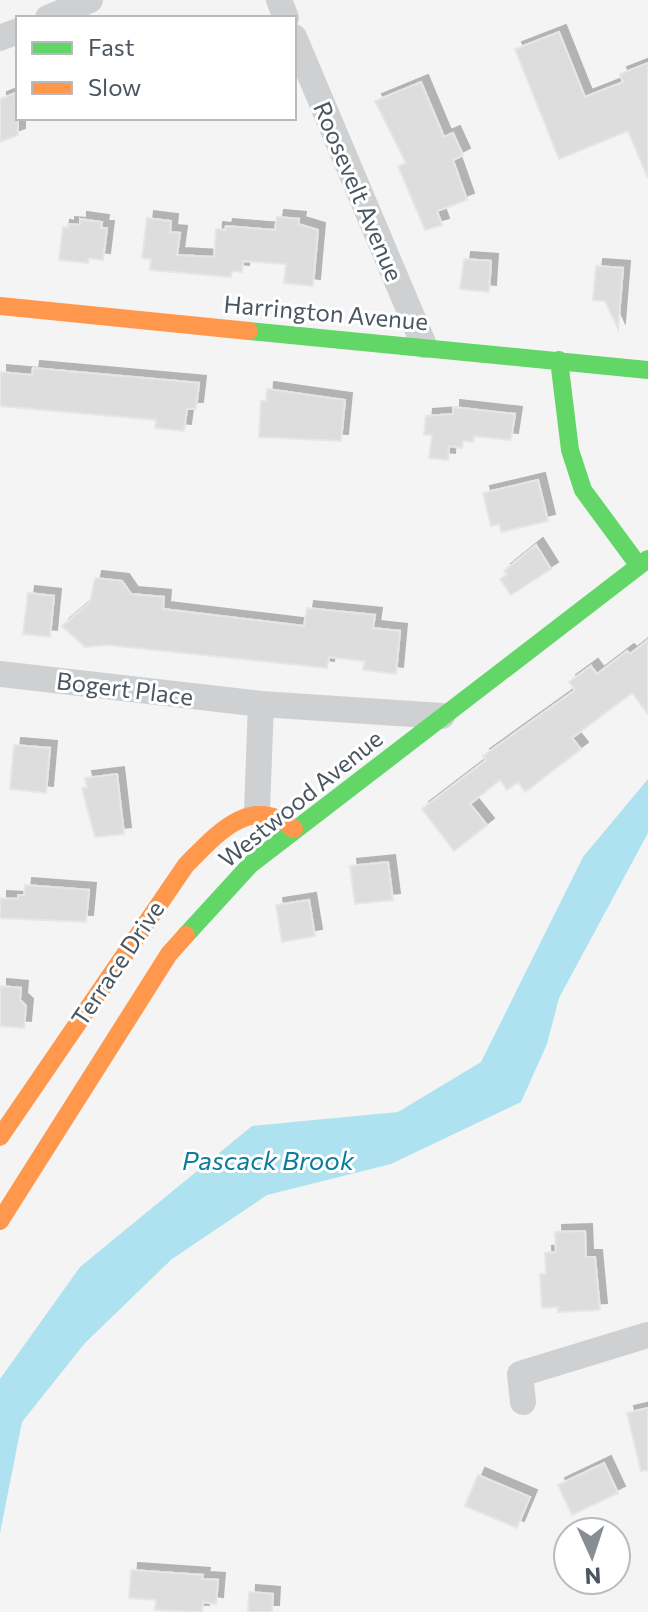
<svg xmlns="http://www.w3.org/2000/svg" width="648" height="1612" font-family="Commissioner,sans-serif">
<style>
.water{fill:#aee2f0}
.building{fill:#ddddde;stroke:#e5e6e7;stroke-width:2;filter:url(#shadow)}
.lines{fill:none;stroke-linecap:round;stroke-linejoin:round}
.street{stroke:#ced0d2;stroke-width:26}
.fast{stroke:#63d668;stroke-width:18}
.slow{stroke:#ff974d;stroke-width:18}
.labels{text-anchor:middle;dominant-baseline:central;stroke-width:6;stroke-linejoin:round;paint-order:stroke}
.street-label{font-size:24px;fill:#4a5661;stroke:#fff}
.water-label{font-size:26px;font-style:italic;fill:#0c7c9b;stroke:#fff}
</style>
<defs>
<filter id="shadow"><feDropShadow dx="7" dy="-7" stdDeviation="0" flood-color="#0004"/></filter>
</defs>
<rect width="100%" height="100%" fill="#f4f4f4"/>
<path class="water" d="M 648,779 L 648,833 L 559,998 L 547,1044 L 521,1102 L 391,1164 L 267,1195 L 172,1259 L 85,1343 L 22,1422 L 0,1533 L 0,1379 L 80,1267 L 252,1126 L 398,1112 L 481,1062 L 583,857 Z"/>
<path class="building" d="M 559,32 L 585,97 L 623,82 L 620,74 L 648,63 L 648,178 L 628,131 L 559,159 L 515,49 Z
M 421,82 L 444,137 L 453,133 L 463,155 L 453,160 L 467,200 L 437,211 L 442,225 L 425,230 L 398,166 L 406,163 L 375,101 Z
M 18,92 L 18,135 L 0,142 L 0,99 Z
M 277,217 L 299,219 L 298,224 L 318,230 L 313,286 L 284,283 L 286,264 L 243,261 L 242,272 L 232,271 L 231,277 L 150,270 L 151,259 L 142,258 L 147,218 L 171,221 L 170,232 L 180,233 L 177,255 L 214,257 L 216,229 L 225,230 L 226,226 L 275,230 Z
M 80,219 L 102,222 L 101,228 L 107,228 L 103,260 L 89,258 L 88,263 L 59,260 L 63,227 L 68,228 L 68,224 L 80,225 Z
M 464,259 L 491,261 L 489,292 L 460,289 Z
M 596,266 L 623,268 L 618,329 L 605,301 L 593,300 Z
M 33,368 L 199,383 L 196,409 L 187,409 L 184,431 L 155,428 L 156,420 L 0,406 L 0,372 L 32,375 Z
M 267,389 L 345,400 L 341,441 L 259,437 L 261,401 L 266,401 Z
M 453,407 L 515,414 L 511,440 L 474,436 L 473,442 L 463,441 L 462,448 L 449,446 L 448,460 L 429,458 L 432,435 L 424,435 L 426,416 L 453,414 Z
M 538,480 L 548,521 L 501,532 L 499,524 L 491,526 L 483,493 Z
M 536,545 L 551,569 L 511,595 L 500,579 L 507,575 L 504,571 Z
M 95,578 L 122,581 L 131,594 L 164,597 L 163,609 L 304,626 L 307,608 L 375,615 L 373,628 L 400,631 L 396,674 L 363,670 L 365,661 L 329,657 L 327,668 L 107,645 L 85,647 L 62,626 L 90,602 Z
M 28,593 L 54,596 L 50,637 L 23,634 Z
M 648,640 L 648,714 L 632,693 L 572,738 L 581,749 L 525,792 L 518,782 L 507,790 L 500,780 L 470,804 L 487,825 L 454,851 L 422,809 L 486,760 L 483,756 L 575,690 L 569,682 L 591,666 L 597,674 L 627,651 L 630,654 Z
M 14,745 L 50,748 L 46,793 L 10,789 Z
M 117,774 L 124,834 L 95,837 L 82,788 L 87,787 L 85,778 Z
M 388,862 L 393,900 L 355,904 L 350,866 Z
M 25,885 L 89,890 L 86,922 L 0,918 L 0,898 L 18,899 L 18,895 L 24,895 Z
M 309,900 L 315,936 L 282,942 L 276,905 Z
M 0,986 L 21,988 L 20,1000 L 26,1006 L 24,1028 L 0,1026 Z
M 585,1231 L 586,1257 L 595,1257 L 600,1310 L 558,1312 L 558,1307 L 542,1308 L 540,1274 L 546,1274 L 545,1253 L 556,1252 L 555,1232 Z
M 648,1408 L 648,1470 L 641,1471 L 627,1413 Z
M 604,1463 L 618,1493 L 572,1515 L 558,1485 Z
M 478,1475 L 530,1497 L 517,1528 L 465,1506 Z
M 131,1570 L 203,1575 L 202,1579 L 218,1580 L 216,1604 L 203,1602 L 202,1612 L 155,1610 L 156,1600 L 129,1598 Z
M 249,1592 L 273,1594 L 272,1612 L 248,1612 Z"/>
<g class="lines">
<path class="street" d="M 279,0 L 286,18
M 48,18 L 90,0
M 294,37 L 424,345
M 0,38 L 18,31
M 0,674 L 261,704 L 442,716
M 257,811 L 261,704
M 523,1402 L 520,1374 L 648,1335"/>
<path class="fast" d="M 249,331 L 648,370
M 559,360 L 570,450 L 583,490 L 639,566
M 186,935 L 251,864 L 648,559"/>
<path class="slow" d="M 0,306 L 249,331
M 0,1137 L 186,865 C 217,834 251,793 294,829
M 0,1221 L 169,954 L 186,935"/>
</g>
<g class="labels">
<g class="street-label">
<text transform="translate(359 191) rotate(67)">Roosevelt Avenue</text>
<text transform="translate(326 312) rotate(5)">Harrington Avenue</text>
<text transform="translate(125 688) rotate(7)">Bogert Place</text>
<text transform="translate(300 798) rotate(-39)">Westwood Avenue</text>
<text transform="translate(117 963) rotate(-56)">Terrace Drive</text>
</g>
<g class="water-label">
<text x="268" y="1159">Pascack Brook</text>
</g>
</g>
<rect x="16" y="16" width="280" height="104" fill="#ffffff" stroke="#b7bbc0" stroke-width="2"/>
<rect x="32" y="42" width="40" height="12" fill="#63d668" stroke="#b7bbc0" stroke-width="2"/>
<text x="88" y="56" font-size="24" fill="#4a5661">Fast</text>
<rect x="32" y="82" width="40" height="12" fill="#ff974d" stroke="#b7bbc0" stroke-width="2"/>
<text x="88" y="96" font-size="24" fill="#4a5661">Slow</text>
<g transform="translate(592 1556) rotate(177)"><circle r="38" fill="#ffffff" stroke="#b7bbc0" stroke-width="2"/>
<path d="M0-6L14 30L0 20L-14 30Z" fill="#868d94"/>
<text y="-12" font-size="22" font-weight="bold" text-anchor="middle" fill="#4a5661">N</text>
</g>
</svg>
